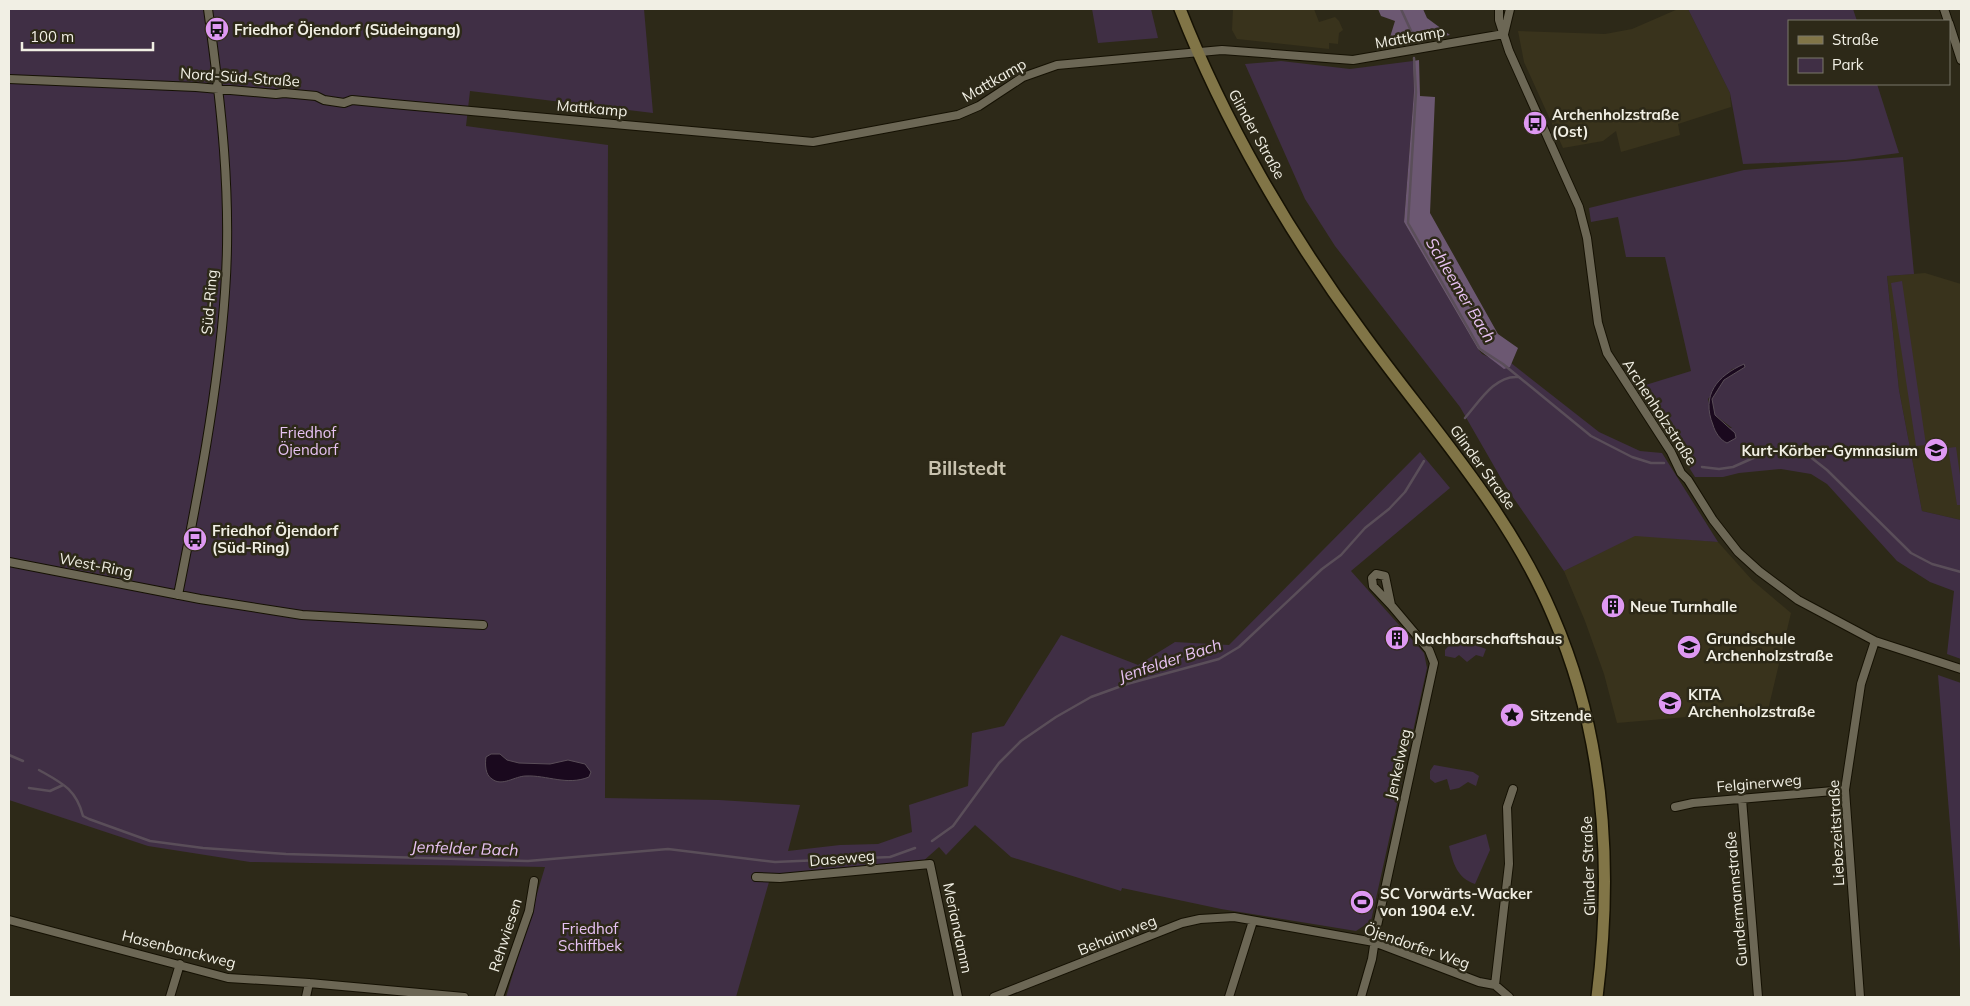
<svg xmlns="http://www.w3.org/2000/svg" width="1970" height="1006" font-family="Mulish,sans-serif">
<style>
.built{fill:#39331c}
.green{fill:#402f45;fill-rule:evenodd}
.forest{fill:#6c5872}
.water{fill:#1a091e;stroke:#5a4e59}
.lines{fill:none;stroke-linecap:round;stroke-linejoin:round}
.stream{stroke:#5a4e59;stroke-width:2.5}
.minor-casing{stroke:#151103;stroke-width:10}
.secondary-casing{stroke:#151103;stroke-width:14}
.minor{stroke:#6c6755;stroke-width:8}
.secondary{stroke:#817547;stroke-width:11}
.labels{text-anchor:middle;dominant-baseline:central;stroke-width:5;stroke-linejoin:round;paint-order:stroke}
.poi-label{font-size:15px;font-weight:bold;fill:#f1efe4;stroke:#2d2918;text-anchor:start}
.street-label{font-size:15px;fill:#f1efe4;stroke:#2d2918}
.park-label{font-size:15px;fill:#e7c2f3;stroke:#2d2918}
.water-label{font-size:16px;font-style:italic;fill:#e9c3f4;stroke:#2d2918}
.district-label{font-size:20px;font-weight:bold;fill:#c9c3af;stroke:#2d2918}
</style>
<rect width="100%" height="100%" fill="#2d2918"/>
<path class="built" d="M 1233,9 L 1314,9 L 1319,22 L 1335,17 L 1339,21 L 1343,30 L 1339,33 L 1338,44 L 1329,43 L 1329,49 L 1237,39 L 1232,30 Z
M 1678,9 L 1688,9 L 1730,93 L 1731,107 L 1678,124 L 1680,135 L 1621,152 L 1616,131 L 1603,141 L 1563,148 L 1524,62 L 1518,31 L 1605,34 L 1632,29 Z
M 1925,273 L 1961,284 L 1961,520 L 1922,511 L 1899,390 L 1887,276 Z
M 1635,535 L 1718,542 L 1752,580 L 1791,613 L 1768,710 L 1617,723 L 1604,674 L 1585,621 L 1564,571 Z"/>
<path class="green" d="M 9,9 L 644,9 L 653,113 L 470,91 L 466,126 L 608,145 L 605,798 L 719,800 L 800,805 L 788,851 L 840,845 L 878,844 L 912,832 L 909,805 L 968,786 L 972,733 L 1004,726 L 1061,635 L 1138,665 L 1175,642 L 1229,645 L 1420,452 L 1450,488 L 1351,571 L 1424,653 L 1427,668 L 1371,921 L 1356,931 L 1221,909 L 1122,888 L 1121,891 L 1011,857 L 975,825 L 946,855 L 939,847 L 921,863 L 771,875 L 736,997 L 506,997 L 545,867 L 250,862 L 148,846 L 9,800 Z
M 1092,9 L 1151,9 L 1158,38 L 1098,43 Z
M 1688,9 L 1853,9 L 1857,21 L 1789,21 L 1789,84 L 1877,84 L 1899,153 L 1846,160 L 1743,164 L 1730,93 Z
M 1281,61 L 1350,69 L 1413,61 L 1414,91 L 1404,222 L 1478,349 L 1482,354 L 1510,367 L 1511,363 L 1599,432 L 1640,451 L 1662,453 L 1718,542 L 1635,536 L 1564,571 L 1506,487 L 1460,407 L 1335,246 L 1305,199 L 1245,64 Z
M 1903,157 L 1914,274 L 1887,276 L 1899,390 L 1922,511 L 1961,520 L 1961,659 L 1947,654 L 1954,591 L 1930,582 L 1897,561 L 1827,484 L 1811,474 L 1781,469 L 1739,473 L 1723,477 L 1695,477 L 1639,387 L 1691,371 L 1665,257 L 1626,257 L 1618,217 L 1591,222 L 1589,208 L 1744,170 ZM 1745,367 L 1724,380 L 1712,399 L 1715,415 L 1732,428 L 1714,427 L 1708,399 L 1732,369 Z
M 1902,281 L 1926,445 L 1916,446 L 1891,283 Z
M 1956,447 L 1961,482 L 1961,505 L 1957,505 L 1948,448 Z
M 1460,639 L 1486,649 L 1483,657 L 1476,655 L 1467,662 L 1459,655 L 1455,658 L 1445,656 L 1445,650 L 1452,642 Z
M 1938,675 L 1961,683 L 1961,962 Z
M 1434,765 L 1473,772 L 1479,776 L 1476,786 L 1468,782 L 1459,788 L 1450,790 L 1447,779 L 1435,783 L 1430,779 L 1430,771 Z
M 1486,834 L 1490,850 L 1475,884 C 1457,878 1453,863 1449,846 Z"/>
<path class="forest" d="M 1378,9 L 1423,9 L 1427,18 L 1450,35 L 1387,47 L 1395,21 L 1381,16 Z
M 1419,60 L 1420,96 L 1435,97 L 1430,213 L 1498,334 L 1518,348 L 1510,367 L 1504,369 L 1478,349 L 1404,222 L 1414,91 L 1413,61 Z"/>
<path class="water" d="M 1744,364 L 1745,367 L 1724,380 L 1712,399 L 1715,415 L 1735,433 L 1736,438 L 1727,443 C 1720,440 1715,432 1713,425 C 1701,395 1717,376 1744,364 Z
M 491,754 L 500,754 L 507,760 L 519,763 L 550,764 L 568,760 L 585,764 L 591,772 L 589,777 C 567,786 547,775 526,776 C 515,776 502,787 492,779 C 485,775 485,764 486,757 Z"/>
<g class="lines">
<path class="stream" d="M 1401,9 L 1412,33
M 1414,58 L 1416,92 L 1408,223 L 1480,349 L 1503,364 L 1591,436 L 1632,457 L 1651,463 L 1664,463
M 1465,418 C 1479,402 1495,375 1518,377
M 1702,467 L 1719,469 L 1733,467 L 1769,451 L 1783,448 L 1804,452 L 1827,470 L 1911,553 L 1932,564 L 1961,572
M 9,755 L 23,761
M 39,770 C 62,783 76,789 83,816 L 89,819 L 150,841 L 203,848 L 286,854 L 528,861 L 668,849 L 775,862 L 890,857 L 915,848
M 29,788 L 50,791 L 63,785
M 932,841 L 953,826 L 999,763 L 1021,741 L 1056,717 L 1091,697 L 1127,684 L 1219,659 L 1239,647 L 1322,569 L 1341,555 L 1365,528 L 1389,509 L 1405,492 L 1424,461"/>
<g class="minor-casing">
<path id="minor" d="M 1499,9 L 1499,20 L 1509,51 L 1579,207 L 1587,238 L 1598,323 L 1607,353 L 1671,452 L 1681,473 L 1688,480 L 1713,520 L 1738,552 L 1759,571 L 1798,600 L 1875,641 L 1961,669
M 1944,9 L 1948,21
M 1949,23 L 1961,60
M 1504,34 L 1510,9
M 9,79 L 196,87 L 276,94 L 284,93 L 316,96 L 324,100 L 344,103 L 352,100 L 393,104 L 813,142 L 958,115 L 979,106 L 1023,77 L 1057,65 L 1222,50 L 1353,60 L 1504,34
M 9,562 L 200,599 L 302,615 L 483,625
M 178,595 C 198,495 218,393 225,292 C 232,197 221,103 208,9
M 1742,799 L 1758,997
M 1675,807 L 1693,803 L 1845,790
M 756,877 L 780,878 L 930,864 L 958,997
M 9,920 L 228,978 L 309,983 L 464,997
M 1495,985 L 1509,864 L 1507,807 L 1513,789
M 170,997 L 180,964
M 306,997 L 309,983
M 499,997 L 529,911 L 534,881
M 994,997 L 1182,923 L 1200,919 L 1234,917 L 1374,942 L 1479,982 L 1495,985 L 1509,997
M 1229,997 L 1253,921
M 1361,997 L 1372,959 L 1377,926 L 1434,663 L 1429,650 L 1391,605 L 1385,576 L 1376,574 L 1372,578 L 1373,586 L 1391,605
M 1860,997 L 1845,790 L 1861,684 L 1875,641"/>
</g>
<g class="secondary-casing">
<path id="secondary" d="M 1180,9 C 1224,121 1290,235 1362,332 C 1429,425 1508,509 1553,616 C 1605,736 1613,869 1597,997"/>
</g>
<use href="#minor" class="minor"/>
<use href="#secondary" class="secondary"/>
</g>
<defs>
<g id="bus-disc" transform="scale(1.25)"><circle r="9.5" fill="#de98f2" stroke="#2d2918"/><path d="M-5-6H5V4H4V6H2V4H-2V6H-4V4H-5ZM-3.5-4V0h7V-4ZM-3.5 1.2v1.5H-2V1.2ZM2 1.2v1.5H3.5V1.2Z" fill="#111"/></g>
<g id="school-disc" transform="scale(1.25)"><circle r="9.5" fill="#de98f2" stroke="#2d2918"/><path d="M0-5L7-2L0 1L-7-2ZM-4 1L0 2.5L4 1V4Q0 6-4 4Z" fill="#111"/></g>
<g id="building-disc" transform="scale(1.25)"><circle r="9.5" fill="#de98f2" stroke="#2d2918"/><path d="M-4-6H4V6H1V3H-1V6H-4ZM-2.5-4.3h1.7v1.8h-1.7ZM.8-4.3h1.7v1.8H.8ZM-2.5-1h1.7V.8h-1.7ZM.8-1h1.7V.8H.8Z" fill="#111"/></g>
<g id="sight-disc" transform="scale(1.25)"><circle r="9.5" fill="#de98f2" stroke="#2d2918"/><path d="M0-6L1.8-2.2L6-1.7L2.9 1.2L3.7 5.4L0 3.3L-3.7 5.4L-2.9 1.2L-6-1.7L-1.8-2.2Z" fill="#111"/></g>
<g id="stadium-disc" transform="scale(1.25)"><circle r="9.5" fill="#de98f2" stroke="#2d2918"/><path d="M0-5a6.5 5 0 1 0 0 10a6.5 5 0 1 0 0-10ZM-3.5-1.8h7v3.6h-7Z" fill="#111"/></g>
</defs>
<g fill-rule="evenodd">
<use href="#bus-disc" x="217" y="29"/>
<use href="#bus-disc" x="1535" y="123"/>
<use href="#school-disc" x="1936" y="450"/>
<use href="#bus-disc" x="195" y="539"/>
<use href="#building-disc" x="1613" y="606"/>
<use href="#building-disc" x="1397" y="638"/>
<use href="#school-disc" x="1689" y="647"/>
<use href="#school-disc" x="1670" y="703"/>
<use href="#sight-disc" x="1512" y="715"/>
<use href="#stadium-disc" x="1362" y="902"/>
</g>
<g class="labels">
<g class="poi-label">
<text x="234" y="29">Friedhof Öjendorf (Südeingang)</text>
<text x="1552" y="114">Archenholzstraße<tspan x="1552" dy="17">(Ost)</tspan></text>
<text x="1918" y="450" text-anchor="end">Kurt-Körber-Gymnasium</text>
<text x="212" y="530">Friedhof Öjendorf<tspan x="212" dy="17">(Süd-Ring)</tspan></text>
<text x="1630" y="606">Neue Turnhalle</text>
<text x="1414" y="638">Nachbarschaftshaus</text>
<text x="1706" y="638">Grundschule<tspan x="1706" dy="17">Archenholzstraße</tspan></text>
<text x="1688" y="694">KITA<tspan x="1688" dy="17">Archenholzstraße</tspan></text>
<text x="1530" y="715">Sitzende</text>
<text x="1380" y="893">SC Vorwärts-Wacker<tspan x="1380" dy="17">von 1904 e.V.</tspan></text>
</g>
<g class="street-label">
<text transform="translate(1410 37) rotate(-10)">Mattkamp</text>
<text transform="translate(240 77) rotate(4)">Nord-Süd-Straße</text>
<text transform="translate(994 80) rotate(-30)">Mattkamp</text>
<text transform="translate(592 108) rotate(5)">Mattkamp</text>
<text transform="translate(1257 134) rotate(61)">Glinder Straße</text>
<text transform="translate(209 302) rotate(-85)">Süd-Ring</text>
<text transform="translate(1660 412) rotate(57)">Archenholzstraße</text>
<text transform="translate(1483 467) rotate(54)">Glinder Straße</text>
<text transform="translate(96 565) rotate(11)">West-Ring</text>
<text transform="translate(1398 764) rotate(-77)">Jenkelweg</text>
<text transform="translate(1759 783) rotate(-5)">Felginerweg</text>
<text transform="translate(1836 833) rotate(-93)">Liebezeitstraße</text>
<text transform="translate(842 858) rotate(-5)">Daseweg</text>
<text transform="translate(1588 866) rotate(-92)">Glinder Straße</text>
<text transform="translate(1736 899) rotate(-95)">Gundermannstraße</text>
<text transform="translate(958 928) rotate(78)">Meriandamm</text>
<text transform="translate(505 935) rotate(-72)">Rehwiesen</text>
<text transform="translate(1117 935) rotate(-22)">Behaimweg</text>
<text transform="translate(1417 946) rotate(19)">Öjendorfer Weg</text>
<text transform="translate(179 949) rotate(14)">Hasenbanckweg</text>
</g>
<g class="park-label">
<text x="308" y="432">Friedhof<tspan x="308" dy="17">Öjendorf</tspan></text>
<text x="590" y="928">Friedhof<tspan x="590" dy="17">Schiffbek</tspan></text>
</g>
<g class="water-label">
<text transform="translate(1461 290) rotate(59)">Schleemer Bach</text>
<text transform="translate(1170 660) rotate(-18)">Jenfelder Bach</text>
<text transform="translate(465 848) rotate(2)">Jenfelder Bach</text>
</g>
<g class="district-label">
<text x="967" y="467">Billstedt</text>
</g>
</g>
<rect width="1970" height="1006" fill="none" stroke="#f1efe4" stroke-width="20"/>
<rect x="1788" y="20" width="162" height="65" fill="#2d2918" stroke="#7b786a"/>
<rect x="1798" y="36" width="25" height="8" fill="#817547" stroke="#7b786a"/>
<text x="1832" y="45" font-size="15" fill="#f1efe4">Straße</text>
<rect x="1798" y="58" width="25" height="15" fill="#402f45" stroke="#7b786a"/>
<text x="1832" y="70" font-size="15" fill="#f1efe4">Park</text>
<path d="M22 42v8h131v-8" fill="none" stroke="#f1efe4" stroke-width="2.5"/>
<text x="30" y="42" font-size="15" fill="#f1efe4" stroke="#2d2918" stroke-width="4" paint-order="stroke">100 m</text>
</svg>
